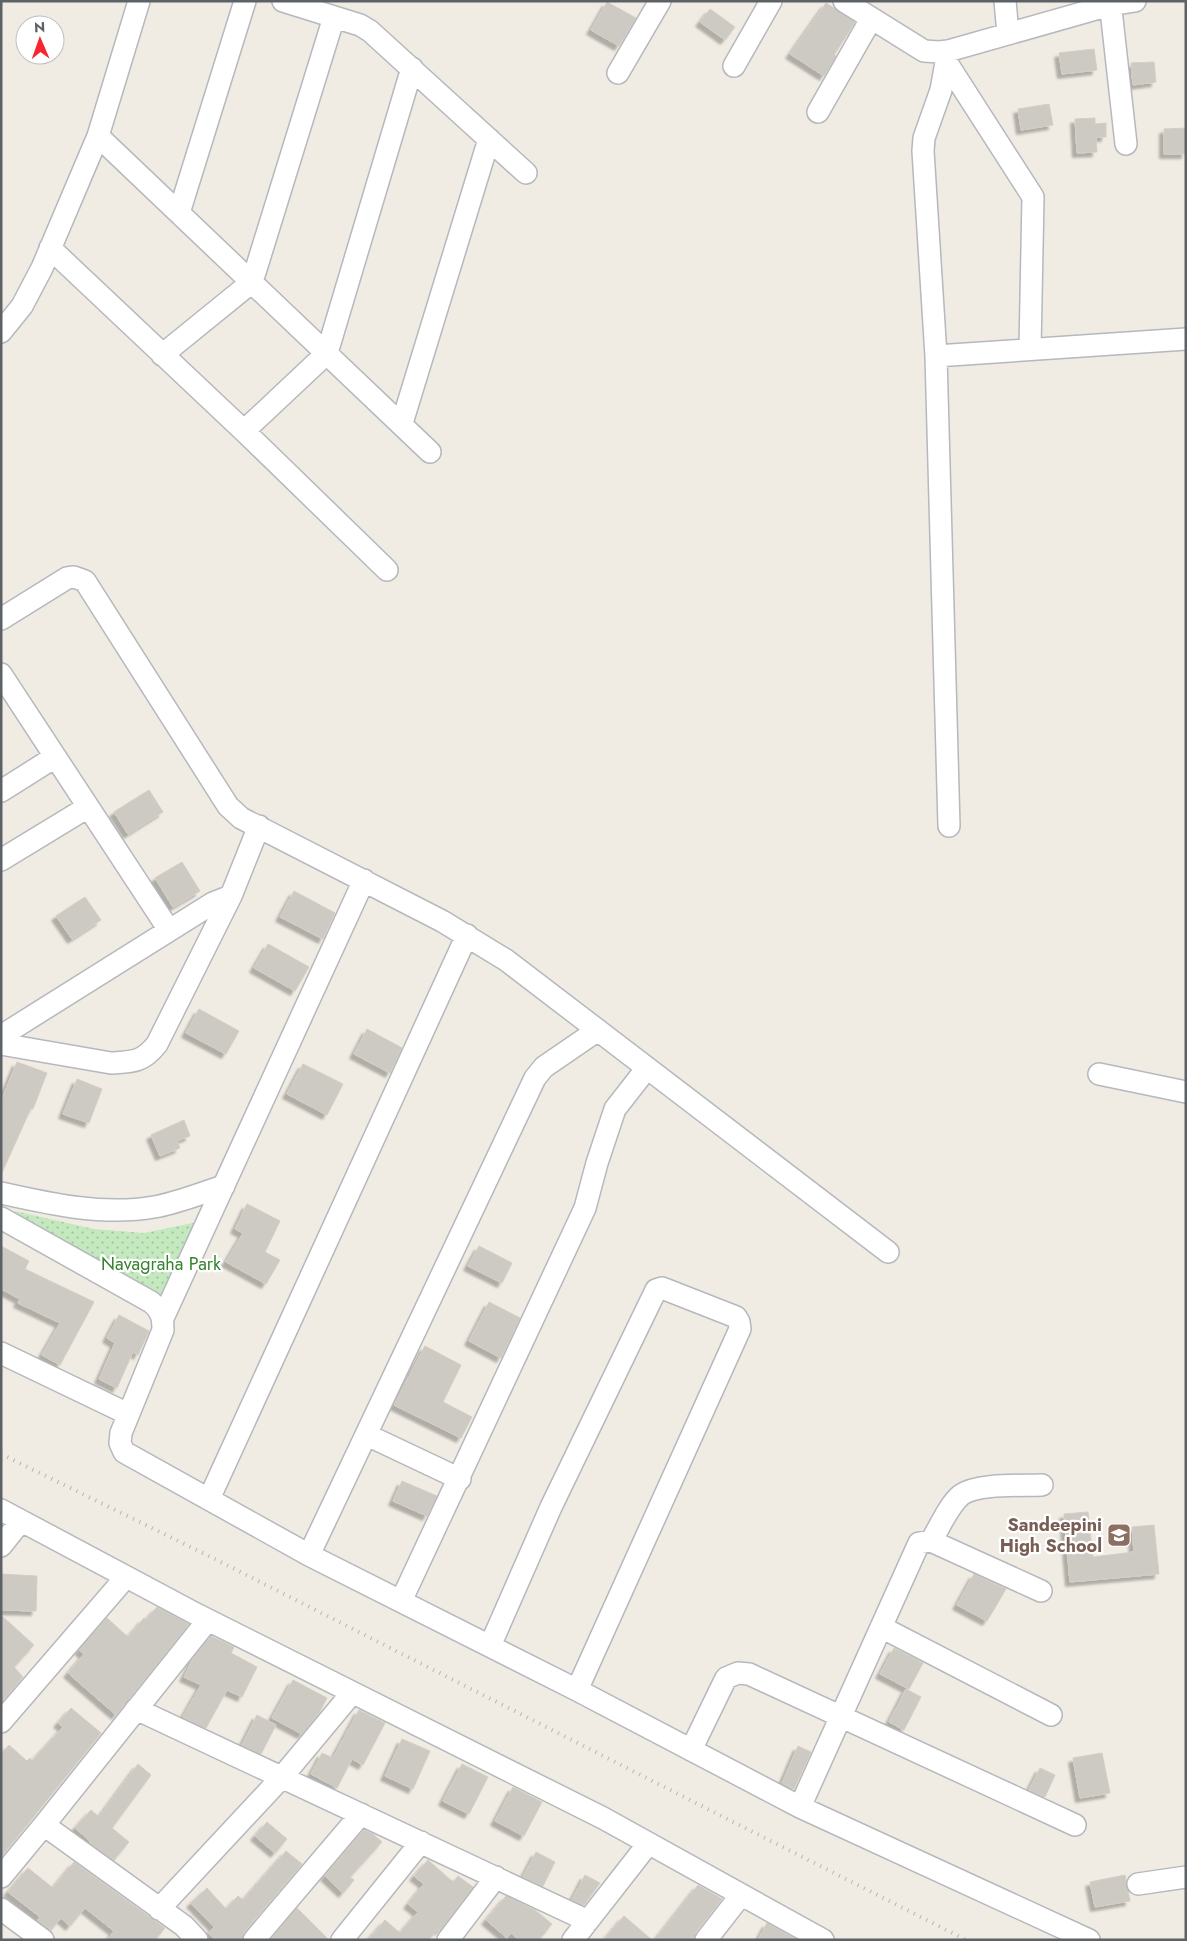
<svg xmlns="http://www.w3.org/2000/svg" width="1187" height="1941" font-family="Jost,sans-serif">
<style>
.park{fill:url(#park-dots)}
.building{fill:#cdc9c3;stroke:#d5cdc2;filter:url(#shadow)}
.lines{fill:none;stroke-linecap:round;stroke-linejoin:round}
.minor-casing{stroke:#b5b8bc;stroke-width:24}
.minor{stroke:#fff;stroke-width:21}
.rail{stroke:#b4b5b6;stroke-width:4;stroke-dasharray:1 6;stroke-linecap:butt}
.labels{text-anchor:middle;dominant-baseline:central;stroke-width:4.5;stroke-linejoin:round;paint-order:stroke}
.park-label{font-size:18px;fill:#35832e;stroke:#fff}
.education-label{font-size:18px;font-weight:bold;fill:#785e54;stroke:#fff;text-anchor:end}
</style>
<defs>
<pattern id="park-dots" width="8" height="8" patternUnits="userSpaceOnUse" patternTransform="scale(1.25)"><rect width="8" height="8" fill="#c5e9bf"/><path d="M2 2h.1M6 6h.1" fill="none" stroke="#a3c09f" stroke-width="1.8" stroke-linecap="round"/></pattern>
<filter id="shadow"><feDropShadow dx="-4.5" dy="4.5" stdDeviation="1" flood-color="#0004"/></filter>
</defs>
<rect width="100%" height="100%" fill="#f0ece4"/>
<path class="park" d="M 15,1211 L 94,1229 L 144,1233 L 217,1218 L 178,1310 L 7,1222 Z"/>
<path class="building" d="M 607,2 L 636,18 L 619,46 L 591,30 Z
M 826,3 L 855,22 L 834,55 L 836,56 L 824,76 L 790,54 Z
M 710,9 L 735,27 L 725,40 L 700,22 Z
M 1094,49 L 1097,70 L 1062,74 L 1059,53 Z
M 1154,62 L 1156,82 L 1133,85 L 1131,63 Z
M 1049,104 L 1053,125 L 1021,130 L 1018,109 Z
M 1095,118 L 1095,124 L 1106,123 L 1106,137 L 1096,137 L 1097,152 L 1077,153 L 1075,119 Z
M 1186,128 L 1186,154 L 1164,154 L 1164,129 Z
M 149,790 L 163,812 L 128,834 L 114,812 Z
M 182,862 L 200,891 L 173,907 L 155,878 Z
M 294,891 L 335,913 L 323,939 L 280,917 Z
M 85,897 L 101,920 L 72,939 L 56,916 Z
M 268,944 L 309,967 L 295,991 L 254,968 Z
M 199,1009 L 239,1031 L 226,1054 L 186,1033 Z
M 367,1029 L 402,1048 L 390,1073 L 354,1054 Z
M 17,1062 L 47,1073 L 33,1109 L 31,1108 L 1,1175 L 1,1101 Z
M 303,1064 L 343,1084 L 327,1115 L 287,1094 Z
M 77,1079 L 102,1089 L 89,1123 L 63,1114 Z
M 184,1120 L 190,1136 L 177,1141 L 180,1148 L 160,1156 L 151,1135 Z
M 247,1204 L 280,1221 L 265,1252 L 280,1260 L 266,1284 L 226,1262 L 243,1233 L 235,1229 Z
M 1,1246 L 29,1261 L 25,1269 L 94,1302 L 60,1365 L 42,1355 L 60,1323 L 18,1303 L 20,1299 L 1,1289 Z
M 479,1246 L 512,1263 L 502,1283 L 468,1266 Z
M 489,1302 L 520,1318 L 501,1358 L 469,1341 Z
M 119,1315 L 149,1331 L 138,1355 L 133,1352 L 117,1388 L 99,1379 L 115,1343 L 107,1338 Z
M 425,1346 L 461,1365 L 443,1402 L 472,1417 L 461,1438 L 394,1405 Z
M 402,1481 L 437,1496 L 427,1516 L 393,1501 Z
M 1088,1512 L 1093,1557 L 1134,1552 L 1132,1527 L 1154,1525 L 1159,1574 L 1070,1582 L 1064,1514 Z
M 1,1574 L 37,1576 L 36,1611 L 1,1610 Z
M 974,1574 L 1006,1589 L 987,1621 L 957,1605 Z
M 157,1607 L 189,1624 L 116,1715 L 68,1673 L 84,1654 L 79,1650 L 107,1618 L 128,1637 L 144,1618 L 146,1620 Z
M 1,1615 L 34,1645 L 14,1667 L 23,1677 L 1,1703 Z
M 211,1636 L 234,1647 L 231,1653 L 257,1667 L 242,1697 L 227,1690 L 206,1728 L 183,1717 L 201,1685 L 184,1677 L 193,1659 Z
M 894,1648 L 923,1663 L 909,1689 L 880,1674 Z
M 293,1680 L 327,1698 L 319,1713 L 302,1734 L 272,1718 Z
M 906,1689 L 921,1697 L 904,1730 L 889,1722 Z
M 71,1708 L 101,1733 L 1,1857 L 1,1754 L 9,1745 L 27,1761 L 30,1758 L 32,1761 L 63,1727 L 58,1723 Z
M 359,1710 L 385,1723 L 363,1765 L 352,1759 L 337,1788 L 311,1774 L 322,1753 L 333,1758 Z
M 257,1715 L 276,1725 L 261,1754 L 242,1745 Z
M 402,1739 L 430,1751 L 413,1789 L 385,1776 Z
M 798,1746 L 811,1752 L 794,1789 L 782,1783 Z
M 1102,1753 L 1110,1793 L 1080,1798 L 1073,1758 Z
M 138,1764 L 151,1775 L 112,1828 L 129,1842 L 114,1860 L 89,1842 L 90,1841 L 75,1828 L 91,1810 L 99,1817 Z
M 462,1764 L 488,1777 L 469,1814 L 443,1801 Z
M 1040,1768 L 1055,1775 L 1045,1797 L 1029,1790 Z
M 513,1787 L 542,1802 L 524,1836 L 495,1821 Z
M 267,1822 L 287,1839 L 275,1853 L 255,1836 Z
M 364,1830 L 373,1834 L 382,1842 L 350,1877 L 354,1880 L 343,1893 L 325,1876 Z
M 286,1851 L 302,1864 L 244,1932 L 242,1940 L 215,1940 L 208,1933 L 214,1927 L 191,1903 L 207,1888 L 226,1909 L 238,1896 L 243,1900 Z
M 536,1852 L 555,1862 L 543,1886 L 523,1877 Z
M 428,1860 L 453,1882 L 458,1876 L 473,1887 L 440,1930 L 438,1929 L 428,1940 L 368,1940 L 385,1920 L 400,1933 L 418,1912 L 408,1904 L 424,1884 L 414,1876 Z
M 74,1862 L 165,1928 L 155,1940 L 107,1940 L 114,1931 L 85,1908 L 70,1926 L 61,1918 L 51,1930 L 37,1920 L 40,1917 L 8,1892 L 28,1868 L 53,1888 Z
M 585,1875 L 600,1883 L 584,1905 L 572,1900 Z
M 1125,1875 L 1130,1901 L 1095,1907 L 1090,1882 Z
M 698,1885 L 722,1899 L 696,1932 L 694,1940 L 655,1940 Z
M 506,1896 L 535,1910 L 552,1924 L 539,1940 L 519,1940 L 511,1933 L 507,1938 L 486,1920 Z
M 297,1908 L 329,1940 L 271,1940 Z
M 624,1916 L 652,1940 L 604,1940 Z
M 767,1923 L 797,1940 L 758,1940 Z"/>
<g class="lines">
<g class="minor-casing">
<path id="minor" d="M 283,1 L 360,25 L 370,31 L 526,173
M 844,1 L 924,51 L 939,52 L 948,51 L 1110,5 L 1135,1
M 1005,1 L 1008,34
M 1110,1 L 1126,144
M 948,51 L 941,90 L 924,138 L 923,151 L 936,356 L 949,826
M 947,63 L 1033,197 L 1030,349
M 734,66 L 771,1
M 618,73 L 660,1
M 818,112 L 871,19
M 98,136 L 430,452
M 179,213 L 245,1
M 50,248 L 244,431 L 387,570
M 1,332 L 22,306 L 42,268 L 98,136 L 139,1
M 162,355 L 252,282 L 334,17
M 936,356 L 1186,339
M 402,423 L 489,139
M 244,431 L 327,353 L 412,68
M 1,619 L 67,578 L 74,577 L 85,581 L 228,806 L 241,818 L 442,921 L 506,960 L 888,1252
M 1,674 L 169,930
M 1,791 L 55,757
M 1,860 L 88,807
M 1,1036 L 213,903 L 231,896
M 1,1044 L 111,1063 C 133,1062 143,1062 157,1044 L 231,896 L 259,826
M 1099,1074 L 1186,1092
M 1,1193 C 50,1204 104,1216 154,1207 C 178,1203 201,1193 224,1186
M 1,1218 L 151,1302 C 161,1310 163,1317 163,1330 L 121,1433 L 120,1443 L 124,1452 L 309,1555 L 577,1690 L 800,1807 L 1089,1940
M 163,1318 L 364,880
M 1,1353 L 128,1414
M 367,1435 L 460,1479
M 209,1499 L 467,935
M 1,1510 L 198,1615 L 603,1818 L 823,1940
M 931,1541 C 940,1527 948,1506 961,1495 C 978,1483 1022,1486 1042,1485
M 1,1546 L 21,1521
M 309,1555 L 535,1078 L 544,1067 L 598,1030
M 401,1601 L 585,1208 L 597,1163 L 615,1109 L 647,1068
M 881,1627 L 1051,1715
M 490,1646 L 551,1507 L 656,1290 L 662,1288 L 736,1317 L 739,1322 L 740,1329 L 577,1690
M 136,1709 L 588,1921
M 1,1722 L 126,1577
M 691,1750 L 726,1678 L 738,1673 L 749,1674 L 1075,1825
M 800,1807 L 919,1543 L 931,1541 L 1041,1591
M 44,1825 L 208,1620
M 1,1877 L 44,1825 L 184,1926 L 197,1940
M 1138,1884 L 1186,1877
M 1,1909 L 43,1940
M 159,1909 L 282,1777 L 352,1693
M 254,1940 L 361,1814
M 342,1940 L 421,1842
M 448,1940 L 496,1877
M 573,1940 L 648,1844
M 706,1940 L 741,1895"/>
</g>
<use href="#minor" class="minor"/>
<path class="rail" d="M 1,1454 L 211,1557 L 966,1940"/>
</g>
<defs>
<g id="school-square" transform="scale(1.25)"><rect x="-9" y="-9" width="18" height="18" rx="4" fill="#8d6e63" stroke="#fff"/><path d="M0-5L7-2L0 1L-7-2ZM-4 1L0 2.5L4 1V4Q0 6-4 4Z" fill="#fff"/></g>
</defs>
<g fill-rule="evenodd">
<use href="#school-square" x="1119" y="1535"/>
</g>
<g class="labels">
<g class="park-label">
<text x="161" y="1264">Navagraha Park</text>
</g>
<g class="education-label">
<text x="1102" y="1525">Sandeepini<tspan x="1102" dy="21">High School</tspan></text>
</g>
</g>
<rect width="1187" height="1941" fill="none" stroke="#5c6266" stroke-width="5"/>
<g transform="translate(40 40) rotate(358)"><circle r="24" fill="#ffffff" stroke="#bec0c2"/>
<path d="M0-4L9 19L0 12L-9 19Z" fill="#f62530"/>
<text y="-8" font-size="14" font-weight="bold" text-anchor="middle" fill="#5c6266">N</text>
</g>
</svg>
